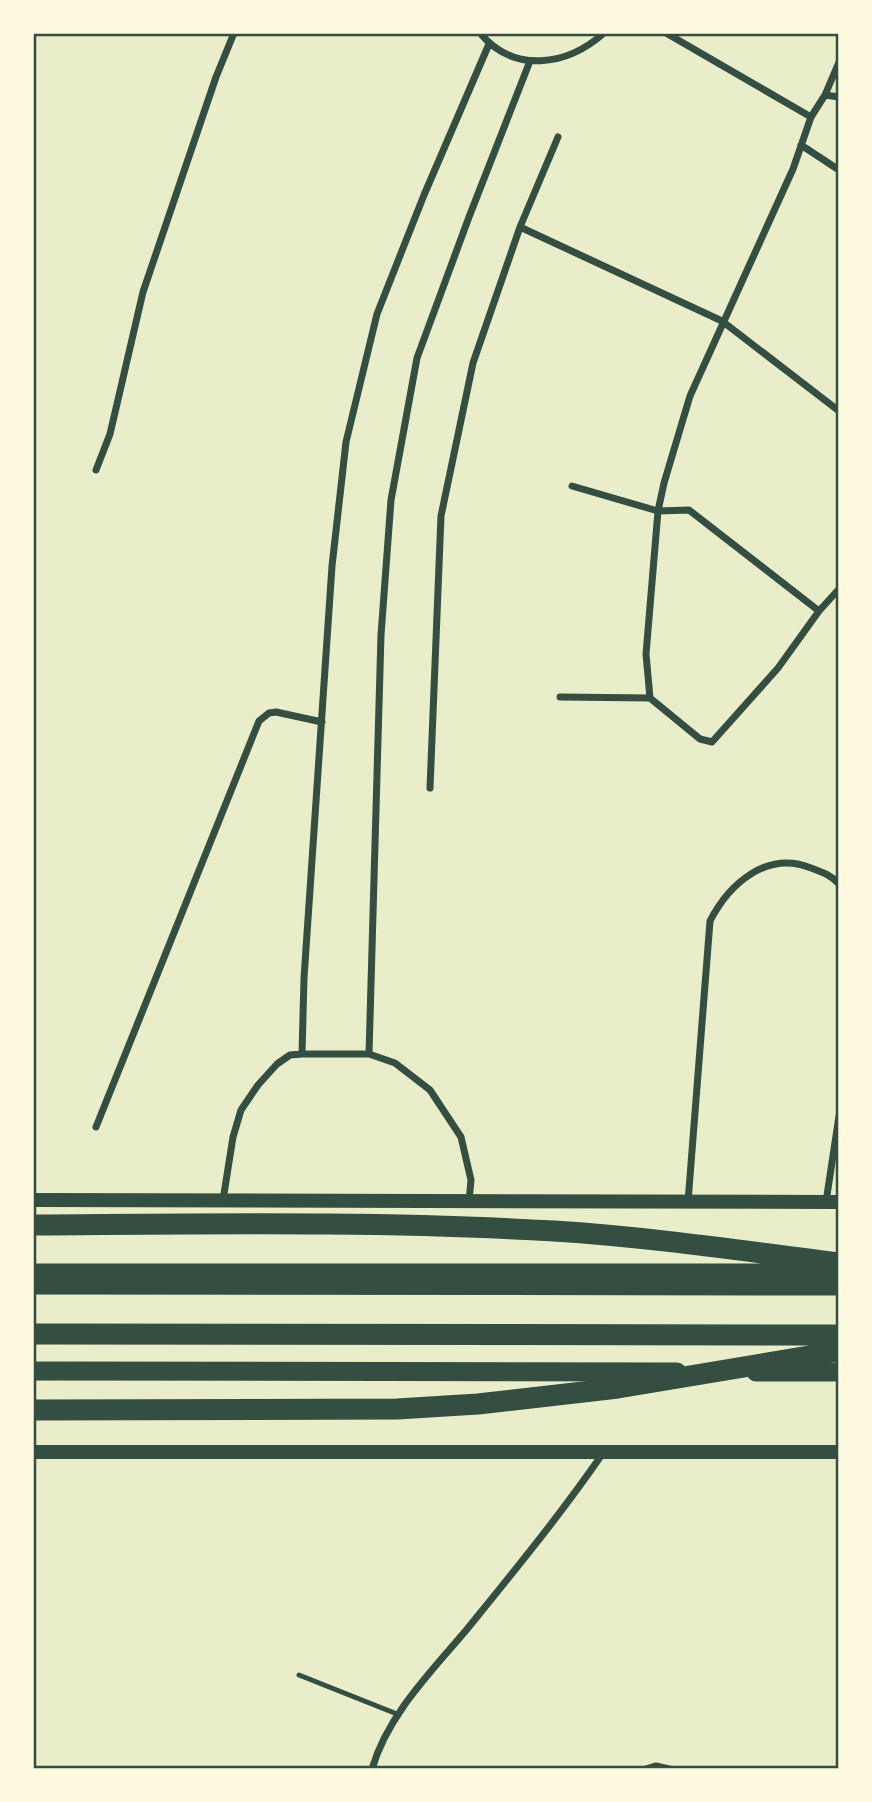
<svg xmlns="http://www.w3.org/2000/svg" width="872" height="1802" font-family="Signika,sans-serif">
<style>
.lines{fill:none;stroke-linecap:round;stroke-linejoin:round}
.service{stroke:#344e41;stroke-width:5}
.minor{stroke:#344e41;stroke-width:7}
.secondary{stroke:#344e41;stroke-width:14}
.trunk{stroke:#344e41;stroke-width:19}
.motorway{stroke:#344e41;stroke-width:21}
.neatline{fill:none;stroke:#344e41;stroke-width:2.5}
</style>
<rect width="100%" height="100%" fill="#e9edc9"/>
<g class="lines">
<path class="service" d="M 299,1675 L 397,1714
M 643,1769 L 656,1765 L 674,1769"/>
<path class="minor" d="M 480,33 C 514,74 567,66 604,33
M 666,33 L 811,117
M 825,95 L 839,97
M 801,145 L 839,170
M 520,227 L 722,321 L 839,411
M 96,470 L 110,434 L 143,292 L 216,77 L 234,33
M 572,486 L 658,511 L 689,510 L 819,611
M 560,697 L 650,698 L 700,739 L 712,742 L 778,668 L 819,611 L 839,589
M 650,698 L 646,654 L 658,511 L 664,483 L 690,396 L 793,169 L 811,117 L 825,95 L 839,62
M 430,788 L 441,516 L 473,363 L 520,227 L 558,137
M 302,1054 L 304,978 L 332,566 L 346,442 L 377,314 L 424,195 L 489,44
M 369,1054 L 381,635 L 391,500 L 417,358 L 469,217 L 530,61
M 96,1127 L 259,721 L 269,713 L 276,712 L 322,722
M 223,1200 L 233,1137 L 241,1110 L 258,1085 L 277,1064 L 290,1055 L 302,1054 L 369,1054 L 395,1063 L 430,1090 L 461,1137 L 471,1180 L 469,1201
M 688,1202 L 710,921 C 729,884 767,850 811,868 C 822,872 831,875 839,884
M 826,1202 L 839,1116
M 372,1769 C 388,1714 432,1671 468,1628 C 515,1570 561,1514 603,1453"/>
<path class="secondary" d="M 33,1200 L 839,1202
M 33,1452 L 839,1452"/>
<path class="trunk" d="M 33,1285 L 839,1286
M 33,1371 L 677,1372
M 756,1372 L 839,1372"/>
<path class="motorway" d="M 33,1225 C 207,1224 380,1221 554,1231 C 649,1237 744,1251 839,1263
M 33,1274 L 839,1274
M 33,1334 L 839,1335
M 33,1410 L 397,1409 L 478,1404 L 618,1388 L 839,1351"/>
</g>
<rect width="872" height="1802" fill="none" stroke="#fefae0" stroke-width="70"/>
<rect x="35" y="35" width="802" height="1732" class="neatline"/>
</svg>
